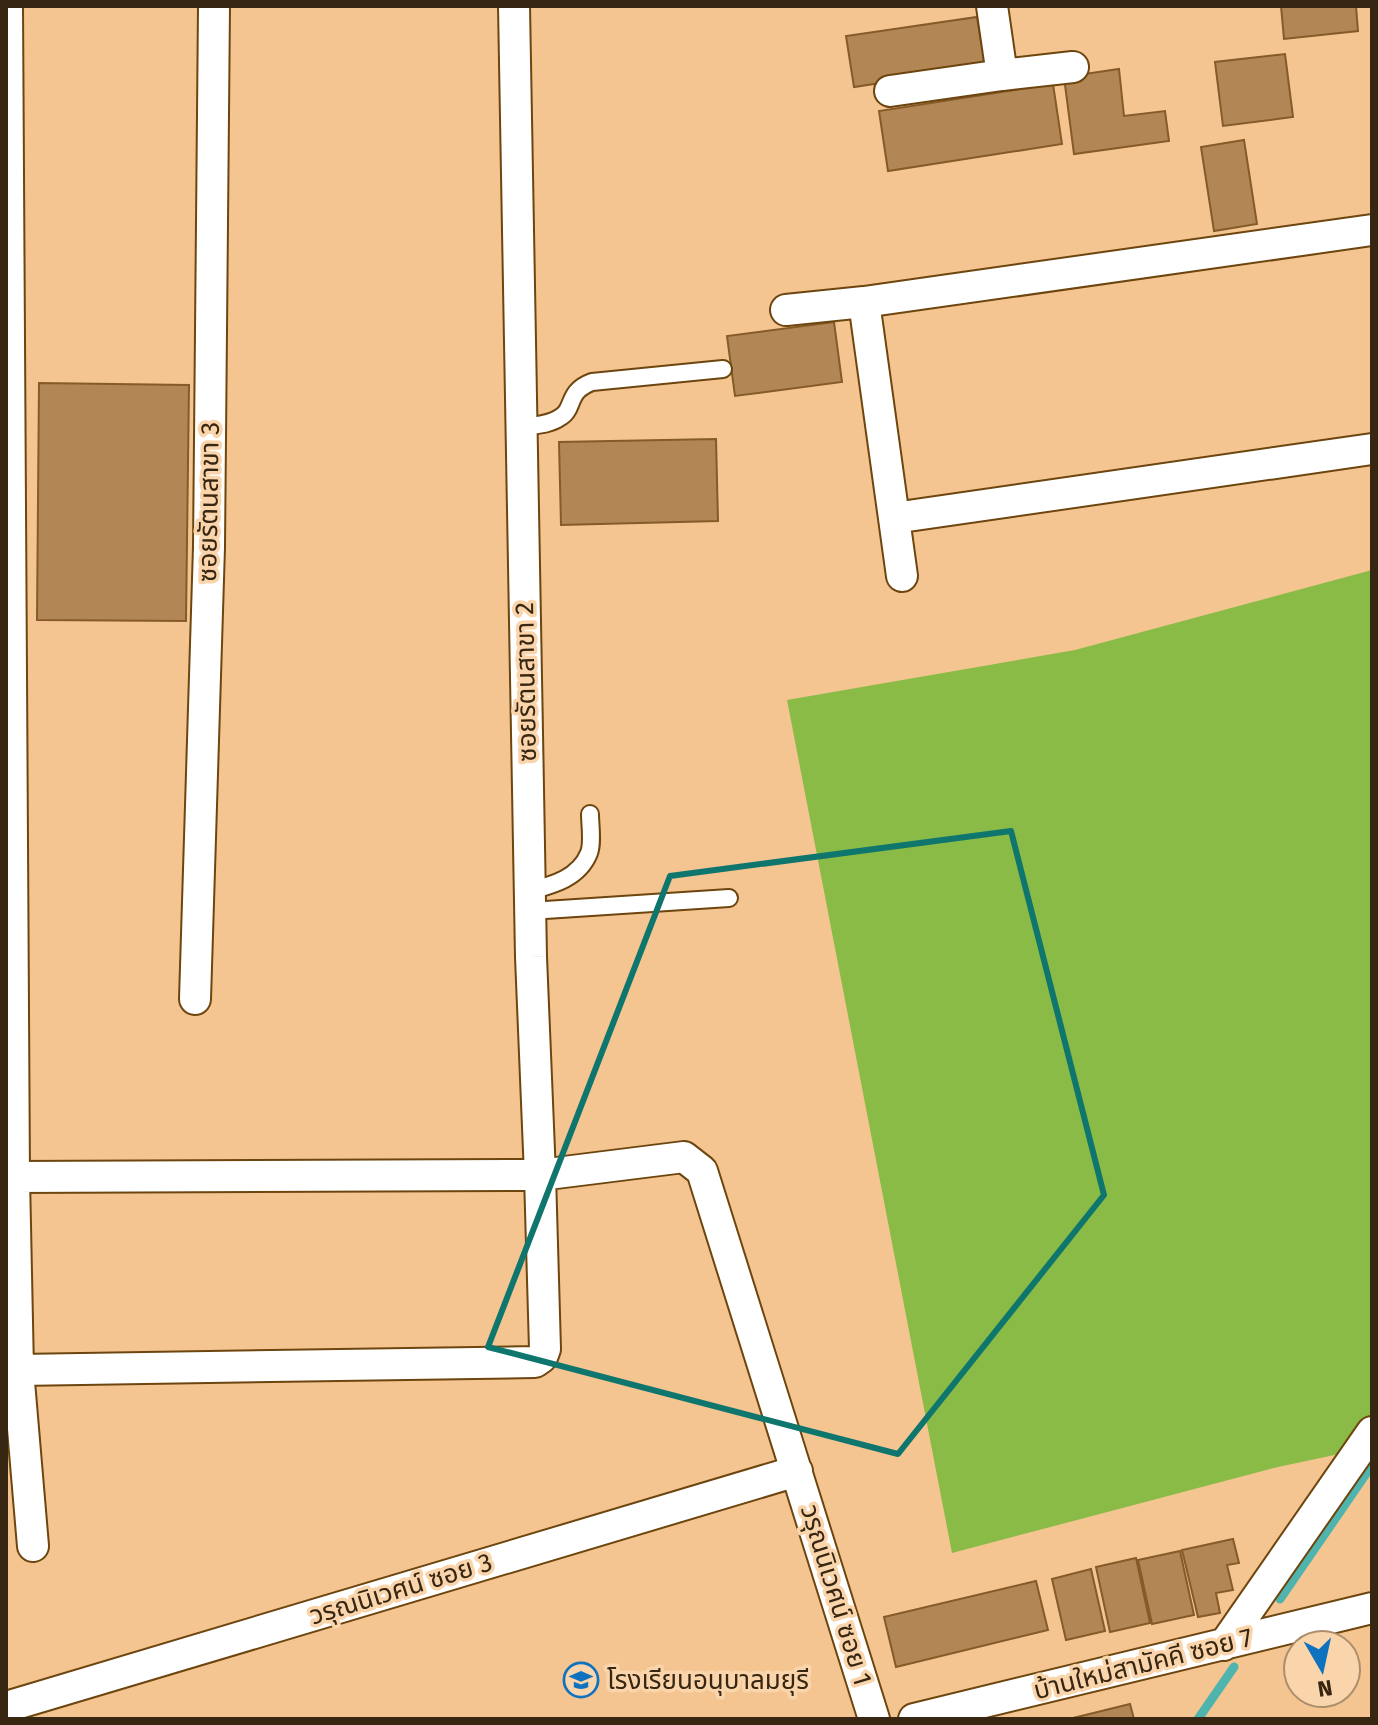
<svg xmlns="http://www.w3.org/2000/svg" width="1378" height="1725" font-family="'Fira Sans','Noto Sans Thai',sans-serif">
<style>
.green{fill:#8abb47}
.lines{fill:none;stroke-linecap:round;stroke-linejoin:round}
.stream{stroke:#4fb4ad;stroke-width:9}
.building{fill:#b38755;stroke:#855b29;stroke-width:2}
.lane-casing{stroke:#6d450e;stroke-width:20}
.street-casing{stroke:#6d450e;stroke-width:34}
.lane{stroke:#fff;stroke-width:16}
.street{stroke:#fff;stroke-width:30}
.marked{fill:none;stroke:#0f766e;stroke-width:6;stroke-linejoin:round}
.labels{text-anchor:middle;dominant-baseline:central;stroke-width:7;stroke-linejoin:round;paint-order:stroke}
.street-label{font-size:26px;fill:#372611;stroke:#fad4ab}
.poi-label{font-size:26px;fill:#372611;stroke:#fad4ab;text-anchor:start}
</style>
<rect width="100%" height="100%" fill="#f4c591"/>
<path class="green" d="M 1372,570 L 1372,1447 L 1278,1467 L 952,1553 L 787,700 L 1075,650 Z"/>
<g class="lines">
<path class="stream" d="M 1280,1599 L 1372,1465
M 1198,1719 L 1234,1667"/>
</g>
<path class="building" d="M 1281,6 L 1356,6 L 1358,31 L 1284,39 Z
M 977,17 L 985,67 L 854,87 L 846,36 Z
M 1285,54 L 1293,117 L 1223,126 L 1215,62 Z
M 1119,69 L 1124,116 L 1165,111 L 1169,141 L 1074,154 L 1064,77 Z
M 1053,84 L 1062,144 L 888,171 L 879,111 Z
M 1244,140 L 1257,224 L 1214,231 L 1201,147 Z
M 834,322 L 842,382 L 735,396 L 727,336 Z
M 39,383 L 189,385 L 186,621 L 37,620 Z
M 716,439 L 718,521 L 561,525 L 559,442 Z
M 1233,1539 L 1239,1563 L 1227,1565 L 1233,1590 L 1216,1593 L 1220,1613 L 1198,1617 L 1182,1550 Z
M 1180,1551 L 1194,1615 L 1152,1624 L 1138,1560 Z
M 1136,1558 L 1150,1623 L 1110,1632 L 1096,1567 Z
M 1091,1569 L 1105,1631 L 1066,1640 L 1052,1579 Z
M 1036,1581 L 1048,1630 L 896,1667 L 884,1617 Z
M 1130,1704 L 1134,1719 L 1069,1719 Z"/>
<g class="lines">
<g class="lane-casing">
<path id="lane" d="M 521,428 C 533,425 549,425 559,418 C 576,409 565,392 592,382 L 723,369
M 530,891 C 553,885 579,878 589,853 C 593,843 590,825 590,814
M 530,911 L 729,898"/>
</g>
<g class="street-casing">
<path id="street" d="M 7,6 L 14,1177 L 18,1370 L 33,1546
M 992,6 L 1002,75
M 890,91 L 1002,75 L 1073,67
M 864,302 L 902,576
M 786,310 L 864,302 L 1372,230
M 894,518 L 1372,449
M 195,999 L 209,547 L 214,6
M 14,1177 L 540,1175 L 684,1157 L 702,1171 L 874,1719
M 18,1370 L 535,1362 L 542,1357 L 545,1349 L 540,1175 L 531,957 L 514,6
M 1224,1645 L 1372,1432
M 6,1707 L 797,1471
M 914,1719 L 1372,1608"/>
</g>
<use href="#lane" class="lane"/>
<use href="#street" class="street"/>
</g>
<path class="marked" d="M 1011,831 L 1104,1195 L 898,1454 L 488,1347 L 670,876 Z"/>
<defs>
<g id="school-ring" transform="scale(1.8)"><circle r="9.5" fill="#fad4ab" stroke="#0f72be" stroke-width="1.5"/><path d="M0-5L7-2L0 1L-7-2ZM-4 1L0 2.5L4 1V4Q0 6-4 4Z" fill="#0f72be"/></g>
</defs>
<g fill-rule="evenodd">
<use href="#school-ring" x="581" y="1680"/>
</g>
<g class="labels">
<g class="street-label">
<text transform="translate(209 502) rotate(-89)">ซอยรัตนสาขา 3</text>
<text transform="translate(526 682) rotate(-91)">ซอยรัตนสาขา 2</text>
<text transform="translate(401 1589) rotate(-17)">วรุณนิเวศน์ ซอย 3</text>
<text transform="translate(836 1595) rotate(73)">วรุณนิเวศน์ ซอย 1</text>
<text transform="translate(1143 1664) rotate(-14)">บ้านใหม่สามัคคี ซอย 7</text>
</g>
<g class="poi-label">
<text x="607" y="1680">โรงเรียนอนุบาลมยุรี</text>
</g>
</g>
<rect width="1378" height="1725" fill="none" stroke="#372611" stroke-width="16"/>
<g transform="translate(1322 1669) rotate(171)"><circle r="38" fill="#fad4ab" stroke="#ac8e6d" stroke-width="2"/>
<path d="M0-6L14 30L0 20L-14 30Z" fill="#0f72be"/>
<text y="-12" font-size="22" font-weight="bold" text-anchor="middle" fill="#372611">N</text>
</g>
</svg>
